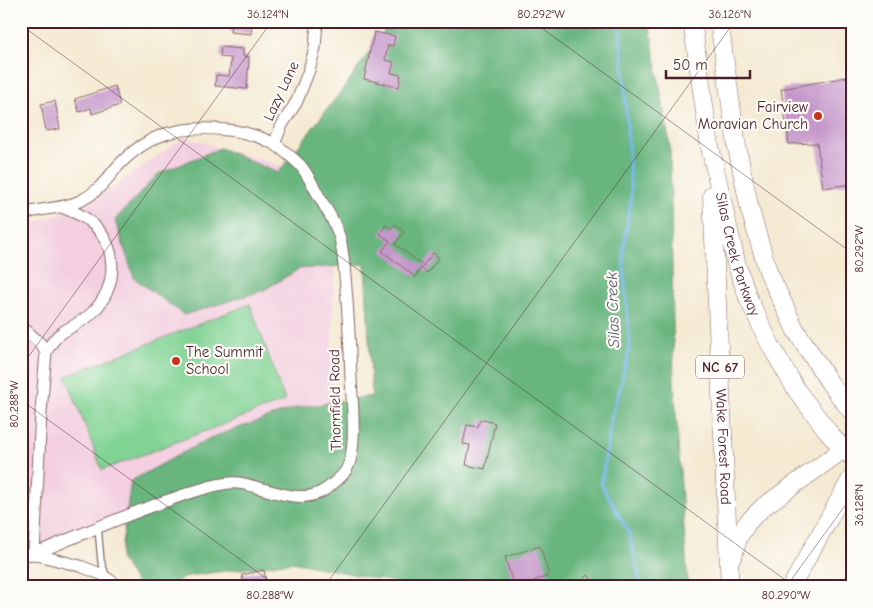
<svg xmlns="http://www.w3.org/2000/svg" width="873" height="608" font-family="'Comic Neue',sans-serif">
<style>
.built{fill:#f3cfe0}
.green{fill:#81d394;stroke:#667960}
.forest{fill:#68b57e;stroke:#596a54}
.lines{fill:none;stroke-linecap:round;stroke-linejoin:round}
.stream{stroke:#77b7eb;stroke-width:3}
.building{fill:#c597cb}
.lane-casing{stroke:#866665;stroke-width:8}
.street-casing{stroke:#866665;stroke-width:13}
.primary-casing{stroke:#866665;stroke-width:19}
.lane{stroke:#fff;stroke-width:5.5}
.street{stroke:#fff;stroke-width:11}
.primary{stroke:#fff;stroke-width:18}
.ticks{fill:none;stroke:#4a1f2b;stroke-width:1;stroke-opacity:0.45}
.poi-dot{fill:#c8321e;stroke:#fdfcf7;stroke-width:2}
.labels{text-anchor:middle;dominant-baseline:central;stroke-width:4.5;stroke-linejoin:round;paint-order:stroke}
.shield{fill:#fdfcf7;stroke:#806168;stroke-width:1}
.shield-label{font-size:14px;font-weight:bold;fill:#4a1f2b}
.street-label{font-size:15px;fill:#4a1f2b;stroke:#fdfcf7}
.poi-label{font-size:15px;fill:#4a1f2b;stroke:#fdfcf7;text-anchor:end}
.water-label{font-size:16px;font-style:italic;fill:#5a546e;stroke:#fdfcf7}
.neatline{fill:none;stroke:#4a1f2b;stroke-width:2}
.ticks-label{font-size:12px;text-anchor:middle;fill:#4a1f2b}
</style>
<rect width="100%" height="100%" fill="#fdfcf7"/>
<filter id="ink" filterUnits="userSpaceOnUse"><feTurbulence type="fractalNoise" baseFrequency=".02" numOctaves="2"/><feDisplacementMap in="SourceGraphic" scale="10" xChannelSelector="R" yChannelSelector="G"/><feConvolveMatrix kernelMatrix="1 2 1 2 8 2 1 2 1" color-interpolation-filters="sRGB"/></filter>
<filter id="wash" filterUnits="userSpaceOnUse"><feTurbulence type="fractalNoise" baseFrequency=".0096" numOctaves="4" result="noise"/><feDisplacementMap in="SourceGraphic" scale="20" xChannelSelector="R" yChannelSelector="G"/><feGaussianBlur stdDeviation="1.12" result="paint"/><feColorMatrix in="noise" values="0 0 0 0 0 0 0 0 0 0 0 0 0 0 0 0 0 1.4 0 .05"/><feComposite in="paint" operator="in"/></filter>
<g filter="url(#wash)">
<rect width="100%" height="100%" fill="#f4e9d1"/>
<path class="built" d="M 184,137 L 289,168 L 335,269 L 327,453 L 34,554 L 21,556 L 21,228 L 90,203 Z"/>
<path class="green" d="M 250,304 L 285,401 L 102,470 L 66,376 Z
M 21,352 L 29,357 L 31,372 L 21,465 Z"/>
<path class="forest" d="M 391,21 L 649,21 L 670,147 L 674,384 L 688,587 L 409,587 L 408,585 L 292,562 L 188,576 L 163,587 L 139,587 L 120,558 L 131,481 L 210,438 L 296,408 L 372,396 L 365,264 L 299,269 L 264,290 L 184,315 L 134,278 L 115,220 L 158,174 L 220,148 L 278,173 L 346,85 Z"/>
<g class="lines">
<path class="stream" d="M 619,21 L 624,72 L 631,197 L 623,253 L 626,298 L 630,345 L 618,396 L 612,414 L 601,484 L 629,533 L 641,587"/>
</g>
<g id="blocks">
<path class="building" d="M 231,21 L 255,21 L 255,24 L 252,23 L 251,34 L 230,32 Z
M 374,32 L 395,36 L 393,46 L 388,45 L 385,60 L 394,62 L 391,73 L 401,75 L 399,87 L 364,79 Z
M 221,47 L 243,49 L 243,56 L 249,57 L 247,89 L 215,86 L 216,75 L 229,76 L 231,58 L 220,57 Z
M 852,76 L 852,184 L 823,188 L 817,143 L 789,144 L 781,89 Z
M 115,86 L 120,105 L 92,114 L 91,108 L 79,112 L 75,99 Z
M 55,101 L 60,129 L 46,131 L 41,104 Z
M 395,224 L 404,232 L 395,244 L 423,266 L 433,253 L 439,258 L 427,273 L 421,268 L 415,277 L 382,251 L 390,241 L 380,234 L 386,225 L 391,229 Z
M 480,419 L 495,423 L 485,469 L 466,465 L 470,445 L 463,444 L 467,425 L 478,427 Z
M 540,546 L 549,576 L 527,583 L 528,586 L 514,587 L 505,557 Z
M 264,570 L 267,587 L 244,587 L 242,575 Z
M 588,575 L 598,587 L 576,587 Z"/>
</g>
</g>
<g filter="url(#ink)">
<use href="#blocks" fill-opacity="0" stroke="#866665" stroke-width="1"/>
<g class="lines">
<g class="lane-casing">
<path id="lane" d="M 98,527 L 101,561 L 106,575"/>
</g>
<g class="street-casing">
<path id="street" d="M 274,144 L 282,125 L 297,101 L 309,70 L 315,48 L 317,21
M 21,215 C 41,207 63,210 82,200 C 98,192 106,180 117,167 C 149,132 182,125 227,130 C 241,131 262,137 274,144 C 280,147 295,160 300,165 C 308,174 314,188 320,198 C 328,212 338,227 341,243 C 343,253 344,265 345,276 C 348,310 350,345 351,379 C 352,400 357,447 348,466 C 346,472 341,477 336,481 C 331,485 326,490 321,492 C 302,502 278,493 259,488 C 249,485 240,482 230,483 C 210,485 189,493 169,500 C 123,516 79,535 34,554 L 41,412 L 46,352 L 40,343 L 21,326
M 46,352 C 50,346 54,338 60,334 C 71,326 83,322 92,313 C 119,286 119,244 89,221 C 81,214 71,211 62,207
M 21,555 L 34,554 L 80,566 L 101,574 L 120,587"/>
</g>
<g class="primary-casing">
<g id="primary">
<path id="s1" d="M 692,21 L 710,147 L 737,266 L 749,300 L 771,346 L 797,391 L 833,438 L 852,457"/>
<path d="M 719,21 L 737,147 L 750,210 L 768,271 L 795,329 L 829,382 L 852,412"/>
<path id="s2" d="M 712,195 L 730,587"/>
<path d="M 733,556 L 738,538 L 748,522 L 763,507 L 844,449 L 852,446"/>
<path d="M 791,587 L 852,477"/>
</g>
</g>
<use href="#lane" class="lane"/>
<use href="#street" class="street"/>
<use href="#primary" class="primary"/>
</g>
</g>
<path class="ticks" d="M 532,21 L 852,253M 21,25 L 795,587M 21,367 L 272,21M 21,400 L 278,587M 324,587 L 735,21M 786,587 L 852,496"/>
<g class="poi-dot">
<circle cx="818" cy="116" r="5"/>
<circle cx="176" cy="361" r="5"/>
</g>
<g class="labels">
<rect class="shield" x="696" y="355.5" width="48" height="23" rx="4"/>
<g class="shield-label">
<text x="720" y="367">NC 67</text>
</g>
<g class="street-label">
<text transform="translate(281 91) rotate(-65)">Lazy Lane</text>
<text stroke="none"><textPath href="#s1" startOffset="238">Silas Creek Parkway</textPath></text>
<text transform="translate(335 400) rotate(-91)">Thornfield Road</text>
<text stroke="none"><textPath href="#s2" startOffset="252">Wake Forest Road</textPath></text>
</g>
<g class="poi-label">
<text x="808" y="107">Fairview<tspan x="808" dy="17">Moravian Church</tspan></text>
<text x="186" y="352" text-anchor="start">The Summit<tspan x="186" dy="17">School</tspan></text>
</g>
<g class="water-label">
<text transform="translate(613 310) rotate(-92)">Silas Creek</text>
</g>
</g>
<rect width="873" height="608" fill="none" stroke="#fdfcf7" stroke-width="55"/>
<path d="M666 70v8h84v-8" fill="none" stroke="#4a1f2b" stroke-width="2.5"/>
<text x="673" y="70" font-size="15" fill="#4a1f2b" stroke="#fdfcf7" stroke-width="4" paint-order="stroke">50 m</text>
<rect x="28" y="28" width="818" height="552" class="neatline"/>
<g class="ticks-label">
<text x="268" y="18">36.124°N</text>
<text x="541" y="18">80.292°W</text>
<text x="730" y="18">36.126°N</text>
<text transform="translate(859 249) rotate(-90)" y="4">80.292°W</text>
<text transform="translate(14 404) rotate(-90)" y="4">80.288°W</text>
<text transform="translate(859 505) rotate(-90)" y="4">36.128°N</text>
<text x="270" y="599">80.288°W</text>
<text x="786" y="599">80.290°W</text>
</g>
</svg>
